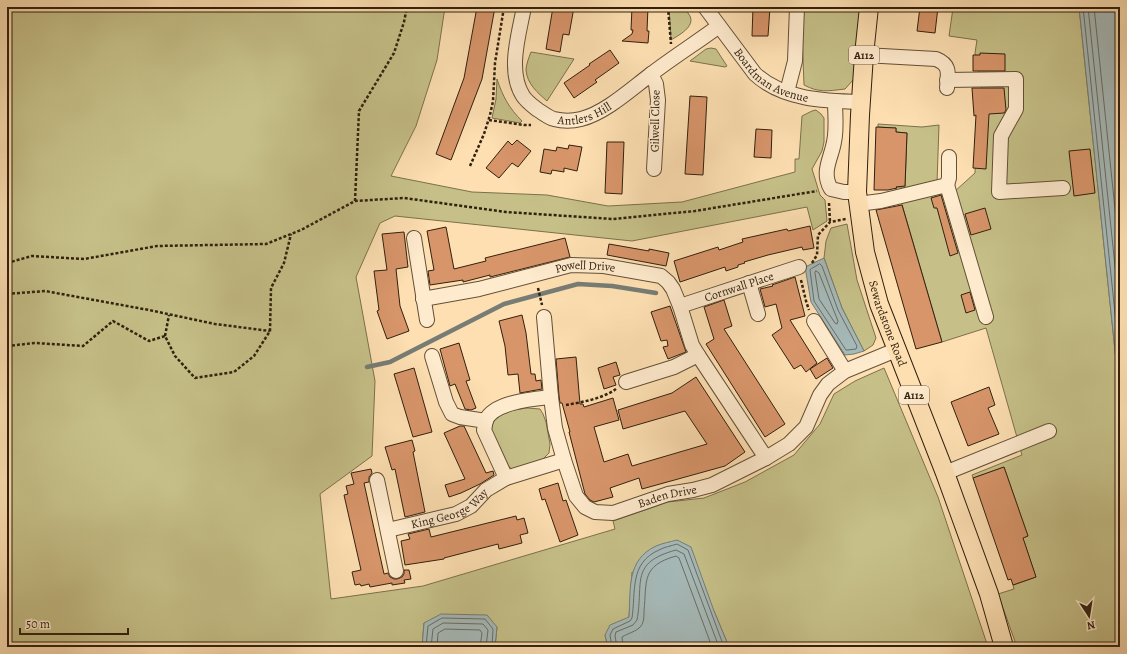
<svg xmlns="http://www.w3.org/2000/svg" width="1127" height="654" font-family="Alegreya,serif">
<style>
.green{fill:#c6c088;stroke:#7c704b}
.water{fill:#a5b9b8;stroke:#777c74}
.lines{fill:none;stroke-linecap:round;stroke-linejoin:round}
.shore{stroke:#6b6c63;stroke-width:1}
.stream{stroke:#777c74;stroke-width:4.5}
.building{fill:#d8956a;stroke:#31200e}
.minor-casing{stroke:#645037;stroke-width:16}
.major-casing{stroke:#31200e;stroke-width:20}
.path{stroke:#31200e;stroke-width:2.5;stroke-dasharray:3 2;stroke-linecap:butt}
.minor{stroke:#feeacd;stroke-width:14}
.major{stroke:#fddfb2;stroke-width:18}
.labels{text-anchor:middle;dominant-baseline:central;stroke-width:3;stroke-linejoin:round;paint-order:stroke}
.shield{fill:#feeacd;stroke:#6e5d47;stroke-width:1}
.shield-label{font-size:11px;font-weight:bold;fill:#31200e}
.street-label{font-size:12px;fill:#31200e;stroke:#feeacd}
</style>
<rect width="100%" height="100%" fill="#fddfb2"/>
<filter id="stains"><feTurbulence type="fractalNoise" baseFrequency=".005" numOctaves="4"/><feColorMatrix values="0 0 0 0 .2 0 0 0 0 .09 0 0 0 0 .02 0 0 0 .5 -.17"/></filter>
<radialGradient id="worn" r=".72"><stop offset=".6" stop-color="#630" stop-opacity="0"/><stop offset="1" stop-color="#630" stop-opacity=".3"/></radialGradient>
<path class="green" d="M 7,7 L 445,7 L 437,60 L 416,126 L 391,176 L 472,192 L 547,195 L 608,206 L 682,202 L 795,172 L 795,159 L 799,159 L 802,116 L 812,111 L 816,110 L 821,114 L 824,118 L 824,142 L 822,151 L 812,169 L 820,195 L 825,200 L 827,221 L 813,230 L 807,207 L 632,241 L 395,216 L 380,223 L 356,277 L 375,381 L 372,456 L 320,494 L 331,599 L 423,586 L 615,529 L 613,521 L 668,502 L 704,498 L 745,482 L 794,455 L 820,424 L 834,394 L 855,381 L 884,368 L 938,497 L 988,647 L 729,647 L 714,611 L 632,572 L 629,617 L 605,635 L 608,647 L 495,647 L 497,627 L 424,623 L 422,647 L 7,647 Z
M 669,7 L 684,7 C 686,10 688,13 690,16 C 695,27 679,35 671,40 Z
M 801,7 L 860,7 L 858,61 L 854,79 L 845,89 C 828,91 819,93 804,85 Z
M 948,7 L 1079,7 L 1120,398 L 1120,647 L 1017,647 L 998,594 L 1014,589 L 1013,585 L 1036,577 L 1024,541 L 1000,546 L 1028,536 L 1004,467 L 973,478 L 972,475 L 1022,455 L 986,328 L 942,342 L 901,201 L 945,189 L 954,192 L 975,173 L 977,121 L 988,119 L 975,53 L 977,40 L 949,36 L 953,8 Z
M 711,48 L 716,49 L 727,66 L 725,67 L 690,61 L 706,49 Z
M 531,52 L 574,59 L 547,101 C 538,93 527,84 526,70 C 526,65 529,57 531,52 Z
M 497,79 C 503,97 509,108 522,121 L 520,123 L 492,118 L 496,99 Z
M 878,124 L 922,127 L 939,125 L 937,183 L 895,191 L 895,187 L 905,187 L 907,133 L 896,132 L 896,128 L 878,127 Z
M 847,224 L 857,280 L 876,338 L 873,345 L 864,351 L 842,308 L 824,258 L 826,241 L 831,228 Z
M 527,408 L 540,409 L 543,414 L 546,422 L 550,444 L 549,453 L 541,461 L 518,470 L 512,469 L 507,465 C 504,458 490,434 490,428 C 489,412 515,410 527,408 Z"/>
<path class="water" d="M 1079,7 L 1120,7 L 1120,398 Z
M 824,258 L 842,308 L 864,351 L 854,354 L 845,355 L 811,302 L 805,267 Z
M 677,540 L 691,547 L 714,611 L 729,647 L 608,647 L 605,635 L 610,625 L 629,617 C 631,589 626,560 656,546 C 663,543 670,542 677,540 Z
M 441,614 L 487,615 L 497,627 L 495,647 L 422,647 L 424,623 Z"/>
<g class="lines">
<path class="shore" d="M 1083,7 L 1120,361
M 1088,7 L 1120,314
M 1094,7 L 1120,257
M 820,264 L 822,266 L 838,310 L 857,346 L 856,349 L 848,350 L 846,350 L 814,301 L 810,270 L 811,269 Z
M 816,271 L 819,273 L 834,311 L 838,321 L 837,324 L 835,323 L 819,299 L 815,273 Z
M 426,647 L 428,626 L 442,618 L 485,619 L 493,629 L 492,647
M 431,647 L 433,629 L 443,623 L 483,624 L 488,630 L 486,647
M 437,647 L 438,633 L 445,629 L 480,630 L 482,633 L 480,647
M 612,647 L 610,635 L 613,629 L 630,621 L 632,618 C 636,592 629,563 659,550 C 664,547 671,546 677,544 L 688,550 L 724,647
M 617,647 L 615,636 L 616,632 L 633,625 L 637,620 C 644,582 629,563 676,550 L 684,554 L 719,647
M 623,647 L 622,637 C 628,633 636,632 641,626 C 644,622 644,616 644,611 C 647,581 641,566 676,556 L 679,558 L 712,647"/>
<path class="stream" d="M 367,367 L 390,362 L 504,304 L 578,284 L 612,286 L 656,293"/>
</g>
<path class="building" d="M 477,7 L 495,7 L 482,79 L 451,160 L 436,154 L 464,78 Z
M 553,7 L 574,7 L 569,35 L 563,34 L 560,52 L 546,49 Z
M 632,7 L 648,7 L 647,31 L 649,31 L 648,43 L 622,41 L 632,34 L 633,30 L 631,30 Z
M 753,7 L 770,7 L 768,36 L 752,36 Z
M 920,7 L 938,7 L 935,33 L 917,31 Z
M 610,50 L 619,63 L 595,80 L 597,82 L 574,98 L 564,83 L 590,65 L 589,64 Z
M 980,53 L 1005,54 L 1005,71 L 973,71 L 973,55 L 980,55 Z
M 972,88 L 1004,88 L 1006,110 L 1004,113 L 989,114 L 986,169 L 973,168 L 976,115 L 974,116 Z
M 690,96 L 707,97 L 703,175 L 685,174 Z
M 876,127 L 896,128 L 896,132 L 907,133 L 905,186 L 896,187 L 897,188 L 888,190 L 874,190 Z
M 756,129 L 772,130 L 771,158 L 754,157 Z
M 517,140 L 531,151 L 518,167 L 512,163 L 499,178 L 486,168 L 508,141 L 512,145 Z
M 607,142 L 624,142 L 622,194 L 605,193 Z
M 569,145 L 582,147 L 577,171 L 564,168 L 564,172 L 552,170 L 551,174 L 540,172 L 544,149 L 556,151 L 557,147 L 568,149 Z
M 1090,149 L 1095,193 L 1074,196 L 1069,151 Z
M 941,195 L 958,253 L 950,256 L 937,208 L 934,208 L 931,198 Z
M 902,205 L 942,342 L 916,349 L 876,210 Z
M 985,208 L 991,229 L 971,235 L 965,214 Z
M 810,226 L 814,248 L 803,250 L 802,247 L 768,255 L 744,262 L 745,263 L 738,265 L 738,267 L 726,271 L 725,267 L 680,282 L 674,261 L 718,247 L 719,250 L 743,242 L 742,239 L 787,229 L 788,231 Z
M 446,227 L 454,269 L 486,261 L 485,258 L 565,238 L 570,257 L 490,277 L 490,275 L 463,282 L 463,280 L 430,285 L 428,271 L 434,270 L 427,231 Z
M 404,232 L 408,267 L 396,269 L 400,306 L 409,331 L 387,339 L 377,311 L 379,310 L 374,271 L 387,270 L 382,234 Z
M 609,244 L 649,251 L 649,249 L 669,253 L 666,266 L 607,255 Z
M 795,277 L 805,316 L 790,320 L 817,363 L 806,372 L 801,365 L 794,369 L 772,335 L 782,328 L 776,304 L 765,307 L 760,289 L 773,286 L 772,285 Z
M 970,292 L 975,310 L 966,313 L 961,295 Z
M 724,300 L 732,326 L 724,329 L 785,424 L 765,437 L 706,344 L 714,339 L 704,307 Z
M 670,306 L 686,352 L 668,359 L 663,347 L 668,346 L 667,340 L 661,341 L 651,312 Z
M 522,315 L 526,333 L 531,374 L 535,374 L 536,381 L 541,380 L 542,389 L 520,393 L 518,374 L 508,375 L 505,346 L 499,321 Z
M 459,343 L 470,380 L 466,381 L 476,408 L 471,410 L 465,409 L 455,384 L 450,386 L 440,349 Z
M 576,357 L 580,404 L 583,404 L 584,407 L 613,398 L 619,420 L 594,427 L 604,462 L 628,454 L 632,466 L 707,444 L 685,411 L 623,429 L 618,410 L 672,393 L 696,377 L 745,452 L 725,466 L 642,489 L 639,478 L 610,488 L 613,497 L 594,502 L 590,500 L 585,494 L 569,432 L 570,432 L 562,403 L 560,403 L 559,396 L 556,359 Z
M 827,358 L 833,368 L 816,379 L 810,369 Z
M 616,362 L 620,375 L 613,377 L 616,385 L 604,389 L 598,368 Z
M 414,368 L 432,432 L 413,437 L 394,374 Z
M 989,387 L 995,405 L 988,408 L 999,434 L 968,446 L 951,402 Z
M 460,426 L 464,426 L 486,473 L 493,471 L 494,475 L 480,484 L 461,493 L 449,497 L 445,485 L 465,479 L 444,433 Z
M 412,440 L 415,451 L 413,452 L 425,512 L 405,517 L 395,469 L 392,470 L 385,447 Z
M 1004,467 L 1028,536 L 1023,538 L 1036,577 L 1013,585 L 1011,579 L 1008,580 L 973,478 Z
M 371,469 L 372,473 L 369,477 L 369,482 L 364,483 L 384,574 L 388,573 L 390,577 L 394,579 L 397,579 L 402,577 L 404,574 L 404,570 L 409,570 L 411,579 L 404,580 L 405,583 L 392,585 L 392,583 L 370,587 L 369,584 L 361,586 L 360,584 L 355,585 L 352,572 L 361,570 L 344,495 L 348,494 L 346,486 L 354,484 L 351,473 Z
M 558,483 L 563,501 L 566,500 L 578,535 L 560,542 L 545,499 L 542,500 L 539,489 Z
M 516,516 L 517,520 L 524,518 L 528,533 L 520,535 L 522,543 L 499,549 L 498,544 L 444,558 L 444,559 L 405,565 L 401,541 L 410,539 L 408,534 L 429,529 L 431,537 Z"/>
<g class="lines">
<g class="minor-casing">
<g id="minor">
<path id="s1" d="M 524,7 C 519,34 507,71 523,96 C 527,102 533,106 538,110 C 543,113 549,118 554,119 C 562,121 573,121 581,119 C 605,113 630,90 650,75 C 672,58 696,43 719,26"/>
<path id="s2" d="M 705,7 L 755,74 C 783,100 825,101 862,102"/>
<path d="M 864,55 L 936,59 C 951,65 948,74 947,88"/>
<path d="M 651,74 L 656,84 L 658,100 L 654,169"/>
<path d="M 947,80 L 1016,79 L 1016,109 L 1001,136 L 999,192 L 1063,188"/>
<path d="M 787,92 L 795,61 L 797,7"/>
<path d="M 835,101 C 835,114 837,129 834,142 C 831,159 821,172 831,189 L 844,192 L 857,192"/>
<path d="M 947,185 L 986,317"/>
<path d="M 858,204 L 881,201 L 947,185 L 949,178 L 949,157"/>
<path d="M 414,238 L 427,320"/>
<path d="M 749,283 L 758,314"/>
<path id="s3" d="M 423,299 L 479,289 L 571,265 L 604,266 L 661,276 L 668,282 L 673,289 L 680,306 L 692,345 L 698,355 L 766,458"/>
<path id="s4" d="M 680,306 L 799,267"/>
<path id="s5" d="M 544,317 L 551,397 L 555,428 L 564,460 L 576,496 L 585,507 L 595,512 L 613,513 L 668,494 L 693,490 L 712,485 L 766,458 L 789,444 L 806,427 L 820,395 L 828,384 L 845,371 L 896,350"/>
<path d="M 814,321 L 845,371"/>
<path d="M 432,356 L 446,402 L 452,414 L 460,417 L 486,421"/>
<path d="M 626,382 L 674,367 L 698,355"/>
<path d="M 945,473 L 1049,431"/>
<path d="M 506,478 L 484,430 C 485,427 485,423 486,420 C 494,402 533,399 551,397"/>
<path d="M 377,480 L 396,571"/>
<path id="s6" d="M 388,530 L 456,514 L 471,506 L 486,490 L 506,478 L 564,460"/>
</g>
</g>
<g class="major-casing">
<g id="major">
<path id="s7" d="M 869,7 L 864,55 L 860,115 L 857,192 L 865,252 L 879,304 L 945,473 L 989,594 L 1004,647"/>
</g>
</g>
<path class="path" d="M 668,7 L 671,44
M 489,120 L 524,125 L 531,125
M 470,166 L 484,134 L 490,115 L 493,101 L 495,63 L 504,7
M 355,201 L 359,111 L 394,53 L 404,22 L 407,7
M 829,203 L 830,222
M 7,263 L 32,256 L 84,259 L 157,246 L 266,244 L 301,230 L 355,201 L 404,198 L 506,212 L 613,219 L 695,211 L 817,191
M 812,263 L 817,255 L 818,235 L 830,222 L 846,219
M 801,280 L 806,301 L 809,310
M 538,288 L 542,305
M 7,294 L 45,291 L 149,310 L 215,324 L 270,331
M 165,336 L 169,315
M 7,346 L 35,343 L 83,346 L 113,321 L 149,341 L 165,336 L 175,356 L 195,378 L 234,372 L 254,356 L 270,331 L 271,288 L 284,263 L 291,234
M 566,405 C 582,402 602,399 616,389"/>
<use href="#minor" class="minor"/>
<use href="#major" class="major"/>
</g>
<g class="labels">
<g class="shield">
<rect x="849" y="46" width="30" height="18" rx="3"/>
<rect x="899" y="386" width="30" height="18" rx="3"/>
</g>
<g class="shield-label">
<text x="864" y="55">A112</text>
<text x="914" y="395">A112</text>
</g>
<g class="street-label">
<text stroke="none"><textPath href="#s2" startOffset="98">Boardman Avenue</textPath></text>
<text stroke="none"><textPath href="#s1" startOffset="162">Antlers Hill</textPath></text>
<text transform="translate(655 121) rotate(-89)">Gilwell Close</text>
<text stroke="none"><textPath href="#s3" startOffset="166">Powell Drive</textPath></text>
<text stroke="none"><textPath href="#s4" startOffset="62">Cornwall Place</textPath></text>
<text stroke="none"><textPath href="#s7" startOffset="321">Sewardstone Road</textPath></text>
<text stroke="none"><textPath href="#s5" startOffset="283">Baden Drive</textPath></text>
<text stroke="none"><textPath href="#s6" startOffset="66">King George Way</textPath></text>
</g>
</g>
<rect width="1127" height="654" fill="none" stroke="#fddfb2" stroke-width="24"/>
<rect x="8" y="8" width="1111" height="638" fill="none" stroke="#31200e" stroke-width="2"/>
<rect x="12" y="12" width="1103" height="630" fill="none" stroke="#31200e"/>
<g transform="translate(1089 616) rotate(168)" stroke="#feeacd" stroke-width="3" paint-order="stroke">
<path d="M0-3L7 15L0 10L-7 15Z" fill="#31200e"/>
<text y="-6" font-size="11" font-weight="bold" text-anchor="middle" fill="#31200e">N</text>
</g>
<path d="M20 628v6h108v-6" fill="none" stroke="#31200e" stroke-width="2"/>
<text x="26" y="628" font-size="12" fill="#31200e" stroke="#feeacd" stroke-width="3" paint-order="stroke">50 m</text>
<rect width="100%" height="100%" filter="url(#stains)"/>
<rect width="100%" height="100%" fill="url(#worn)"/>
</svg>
